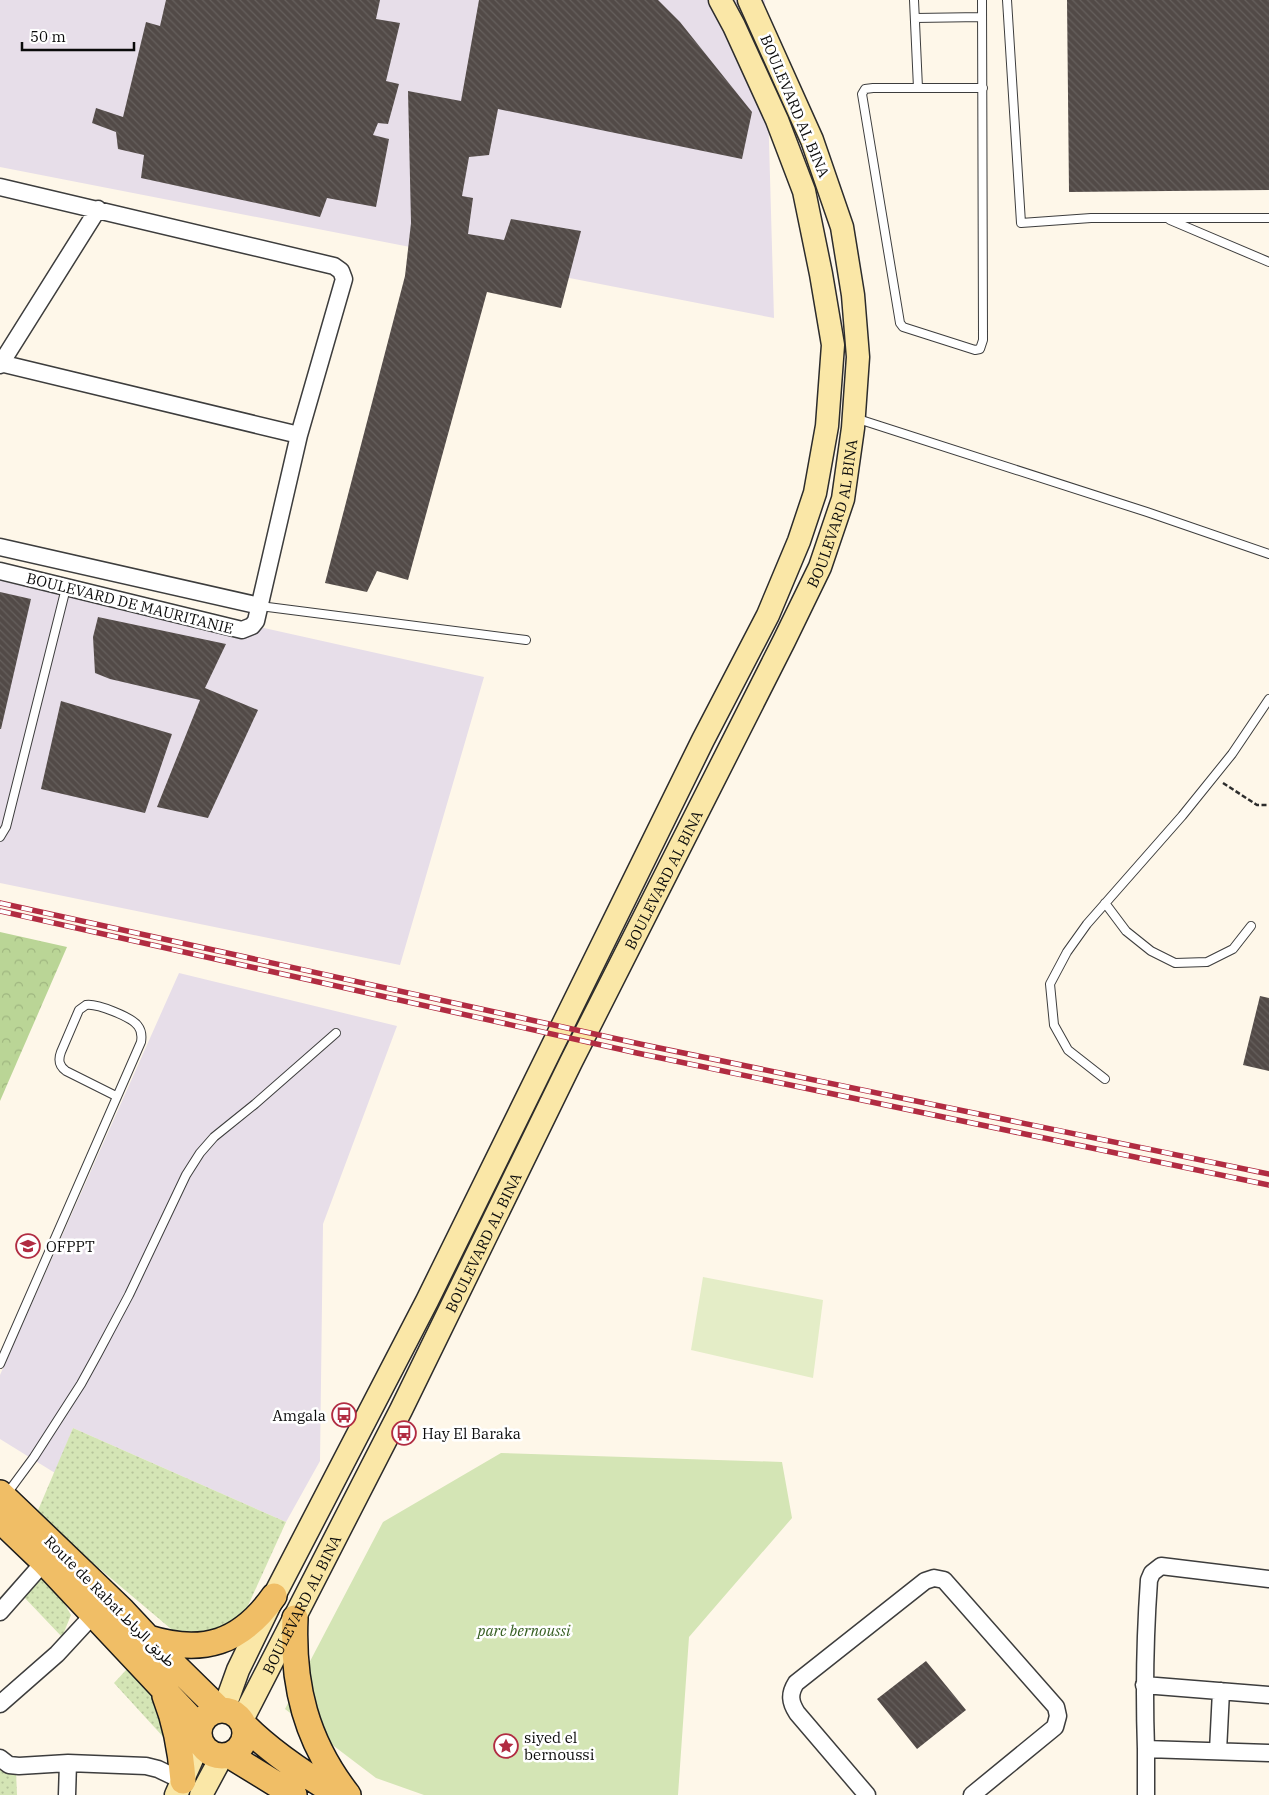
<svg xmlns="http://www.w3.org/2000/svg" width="1269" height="1795" font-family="'IBM Plex Serif','Noto Sans Arabic',serif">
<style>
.industrial{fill:#e7dee9}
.grass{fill:url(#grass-dots)}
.forest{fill:url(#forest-crowns)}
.park{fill:#d4e5b5}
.pitch{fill:#e4edc7}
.building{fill:url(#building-back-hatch)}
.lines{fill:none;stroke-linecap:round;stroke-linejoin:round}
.service-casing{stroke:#3d3d3d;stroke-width:10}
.minor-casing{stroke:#3d3d3d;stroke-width:19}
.secondary-casing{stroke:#2c2c2c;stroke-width:25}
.primary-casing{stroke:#1b1b1b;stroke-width:28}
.path{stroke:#2c2c2c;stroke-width:2.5;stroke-dasharray:5 2.5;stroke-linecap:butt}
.service{stroke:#fff;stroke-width:8}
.minor{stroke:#fff;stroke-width:16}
.secondary{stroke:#fae7a7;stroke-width:22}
.primary{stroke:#f0be66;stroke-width:25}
.rail-casing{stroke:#b12c42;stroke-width:5.5}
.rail{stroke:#fff;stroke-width:4;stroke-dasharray:11;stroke-linecap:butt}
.labels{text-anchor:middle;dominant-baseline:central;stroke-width:5;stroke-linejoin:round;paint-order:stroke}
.street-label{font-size:15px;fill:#0a0a0a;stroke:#fff}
.poi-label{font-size:15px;fill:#0a0a0a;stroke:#fff;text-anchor:start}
.park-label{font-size:15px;font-style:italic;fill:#345d20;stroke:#fff}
</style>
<defs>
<pattern id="grass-dots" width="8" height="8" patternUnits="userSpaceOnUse" patternTransform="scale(1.25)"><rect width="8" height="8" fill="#d4e5b5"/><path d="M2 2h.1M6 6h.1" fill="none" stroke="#b5c39a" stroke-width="1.8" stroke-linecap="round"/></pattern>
<pattern id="forest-crowns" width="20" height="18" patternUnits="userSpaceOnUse" patternTransform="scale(1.25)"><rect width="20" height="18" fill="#bad596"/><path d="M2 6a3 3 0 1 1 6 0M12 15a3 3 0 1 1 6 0" fill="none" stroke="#9fb680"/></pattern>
<pattern id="building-back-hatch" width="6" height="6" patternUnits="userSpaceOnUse" patternTransform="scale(1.25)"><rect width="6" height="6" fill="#524a47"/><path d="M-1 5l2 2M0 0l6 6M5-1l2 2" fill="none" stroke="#66605d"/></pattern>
</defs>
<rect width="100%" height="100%" fill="#fef7e9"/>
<path class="industrial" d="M 0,0 L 765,0 L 774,318 L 0,167 Z
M 0,569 L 484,677 L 400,965 L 0,883 Z
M 179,973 L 397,1026 L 323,1224 L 320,1461 L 286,1522 L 73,1428 L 55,1473 L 0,1439 L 0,1375 Z"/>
<path class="grass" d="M 73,1428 L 286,1522 L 226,1654 L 196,1650 L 36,1515 Z
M 41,1577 L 60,1596 L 71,1615 L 62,1637 L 23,1596 Z
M 127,1669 L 189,1734 L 177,1752 L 114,1683 Z
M 0,1760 L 16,1771 L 17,1795 L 0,1795 Z"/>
<path class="forest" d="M 0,932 L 67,947 L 0,1101 Z"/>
<path class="park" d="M 501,1453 L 782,1462 L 792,1518 L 689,1637 L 678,1795 L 424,1795 L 376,1778 L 285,1709 L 383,1522 Z"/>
<path class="pitch" d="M 703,1277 L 823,1300 L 813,1378 L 691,1350 Z"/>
<path class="building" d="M 166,0 L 380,0 L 376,19 L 400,23 L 386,81 L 399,84 L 388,124 L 378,123 L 373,135 L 389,139 L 376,207 L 327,198 L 320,217 L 141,178 L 144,155 L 118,149 L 116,132 L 92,123 L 96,108 L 123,117 L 146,22 L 160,26 Z
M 479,0 L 658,0 L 680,22 L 752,112 L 742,159 L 498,109 L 489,155 L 469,157 L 462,196 L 473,198 L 468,234 L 504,240 L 511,219 L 581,231 L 561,308 L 487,292 L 408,580 L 377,571 L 367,592 L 325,583 L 405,276 L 411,223 L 408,91 L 461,101 Z
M 1067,0 L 1269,0 L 1269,190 L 1069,192 Z
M 0,592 L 31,599 L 1,729 L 0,729 Z
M 98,617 L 226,644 L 205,688 L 258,710 L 208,818 L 157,807 L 200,700 L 110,679 L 95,673 L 93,637 Z
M 61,701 L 172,734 L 145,813 L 41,789 Z
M 1260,996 L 1269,998 L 1269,1071 L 1243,1065 Z
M 926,1661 L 966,1710 L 917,1749 L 877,1699 Z"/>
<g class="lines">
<g class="service-casing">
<path id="service" d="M 914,0 L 918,88
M 982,0 L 983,340 L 980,349 L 975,350 L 903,327 L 900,323 L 862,94 L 865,89 L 873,88 L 983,88
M 1007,0 L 1021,223 L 1091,218 L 1269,218
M 915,18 L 982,17
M 1170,220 L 1269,262
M 855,418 L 1147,512 L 1269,554
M 260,606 L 526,640
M 0,837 L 6,827 L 66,588
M 1105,903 L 1126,931 L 1151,951 L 1175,963 L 1207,962 L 1233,949 L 1251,926
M 1105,1079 L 1068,1050 L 1054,1025 L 1050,984 L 1067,952 L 1087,924 L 1182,816 L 1232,754 L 1269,699
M 0,1364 L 141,1042 C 142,1036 142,1031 138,1026 C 132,1017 96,1003 86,1005 L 79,1010 L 61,1052 C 58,1060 59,1066 66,1071 L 116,1096
M 6,1495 L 34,1457 L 81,1384 L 97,1355 L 129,1295 L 186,1175 L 200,1153 L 214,1137 L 255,1104 L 336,1033"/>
</g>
<g class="minor-casing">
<path id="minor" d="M 0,187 L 334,266 L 341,271 L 344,279 L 299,435 L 256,621 L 252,626 L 242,630 L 0,571
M 0,363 L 299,435
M 0,365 L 98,209
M 0,547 L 260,606
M 0,1612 L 44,1562
M 1144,1685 L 1269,1695
M 0,1704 L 57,1654 L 93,1615
M 1146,1749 C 1144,1692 1145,1636 1149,1580 L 1152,1573 L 1161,1566 L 1269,1579
M 1218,1751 L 1221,1691
M 0,1758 L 9,1765 L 19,1766 L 68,1763 L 146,1766 L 158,1769 L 183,1781
M 67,1795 L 68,1763
M 867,1795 L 797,1713 C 790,1702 789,1694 796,1683 L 925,1581 L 934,1578 L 944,1580 L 1056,1707 L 1058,1716 L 1055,1727 L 972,1795
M 1146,1795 L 1146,1749 L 1269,1753"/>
</g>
<g class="secondary-casing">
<g id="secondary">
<path d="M 224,1709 L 238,1670 L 274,1596 L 427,1301 L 703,740 L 768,615 L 799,541 L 815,493 L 827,426 L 833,345 L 821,274 L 804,191 L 777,120 L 734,26 L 720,0"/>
<path id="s1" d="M 242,1720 L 401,1410 L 571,1062 L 784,641 L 820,567 L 843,499 L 853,428 L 858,357 L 853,295 L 842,227 L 812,140 L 749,0"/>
<path d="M 176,1795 L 200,1741"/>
<path d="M 201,1795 L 222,1756"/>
</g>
</g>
<g class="primary-casing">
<path id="primary" d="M 0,1493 L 122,1610 L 166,1657 L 219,1709
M 0,1520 L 44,1562 L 199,1727
M 295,1618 C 292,1685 306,1741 348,1795
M 148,1638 C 203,1655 241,1643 274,1596
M 165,1696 C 176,1724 181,1751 183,1781
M199 1733a23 23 0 1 1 46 0a23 23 0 1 1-46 0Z
M 245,1726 C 273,1754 305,1775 339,1795
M 229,1755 L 294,1795"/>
</g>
<path class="path" d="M 1223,783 L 1257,805 L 1269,805"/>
<use href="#service" class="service"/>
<use href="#minor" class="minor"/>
<use href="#secondary" class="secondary"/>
<use href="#primary" class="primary"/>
<g class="rail-casing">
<path id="rail" d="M 0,903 L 640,1044 L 1269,1174
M 0,911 L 637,1053 L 1269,1185"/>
</g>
<use href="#rail" class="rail"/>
</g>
<defs>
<g id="university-ring" transform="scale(1.25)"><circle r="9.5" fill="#fff" stroke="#b12c42" stroke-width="1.5"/><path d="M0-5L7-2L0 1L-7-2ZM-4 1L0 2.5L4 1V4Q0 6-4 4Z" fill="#b12c42"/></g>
<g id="bus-ring" transform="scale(1.25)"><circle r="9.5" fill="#fff" stroke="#b12c42" stroke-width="1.5"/><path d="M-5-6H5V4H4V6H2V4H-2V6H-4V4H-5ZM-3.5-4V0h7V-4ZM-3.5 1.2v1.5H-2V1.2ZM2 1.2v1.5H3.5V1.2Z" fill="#b12c42"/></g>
<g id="sight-ring" transform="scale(1.25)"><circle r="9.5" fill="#fff" stroke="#b12c42" stroke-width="1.5"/><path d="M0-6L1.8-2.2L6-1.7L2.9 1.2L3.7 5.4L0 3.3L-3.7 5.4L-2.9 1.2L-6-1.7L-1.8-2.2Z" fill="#b12c42"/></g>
</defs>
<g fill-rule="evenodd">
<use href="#university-ring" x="28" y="1246"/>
<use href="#bus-ring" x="344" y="1415"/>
<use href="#bus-ring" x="404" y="1433"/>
<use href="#sight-ring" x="506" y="1746"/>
</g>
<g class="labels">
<g class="street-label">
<text transform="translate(795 106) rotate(67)">BOULEVARD AL BINA</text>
<text stroke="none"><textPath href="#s1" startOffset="1345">BOULEVARD AL BINA</textPath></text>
<text transform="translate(130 603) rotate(14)">BOULEVARD DE MAURITANIE</text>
<text stroke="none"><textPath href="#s1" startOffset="940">BOULEVARD AL BINA</textPath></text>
<text stroke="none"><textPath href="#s1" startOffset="535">BOULEVARD AL BINA</textPath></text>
<text transform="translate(110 1601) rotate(45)">Route de Rabat طريق الرباط</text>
<text stroke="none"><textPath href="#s1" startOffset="130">BOULEVARD AL BINA</textPath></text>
</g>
<g class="poi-label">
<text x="46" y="1246">OFPPT</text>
<text x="326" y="1415" text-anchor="end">Amgala</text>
<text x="422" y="1433">Hay El Baraka</text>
<text x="524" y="1737">siyed el<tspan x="524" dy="17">bernoussi</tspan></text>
</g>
<g class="park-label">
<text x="524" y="1630">parc bernoussi</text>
</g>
</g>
<path d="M22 42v8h112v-8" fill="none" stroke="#0a0a0a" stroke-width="2.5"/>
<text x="30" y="42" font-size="15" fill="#0a0a0a" stroke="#ffffff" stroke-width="4" paint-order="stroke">50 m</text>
</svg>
